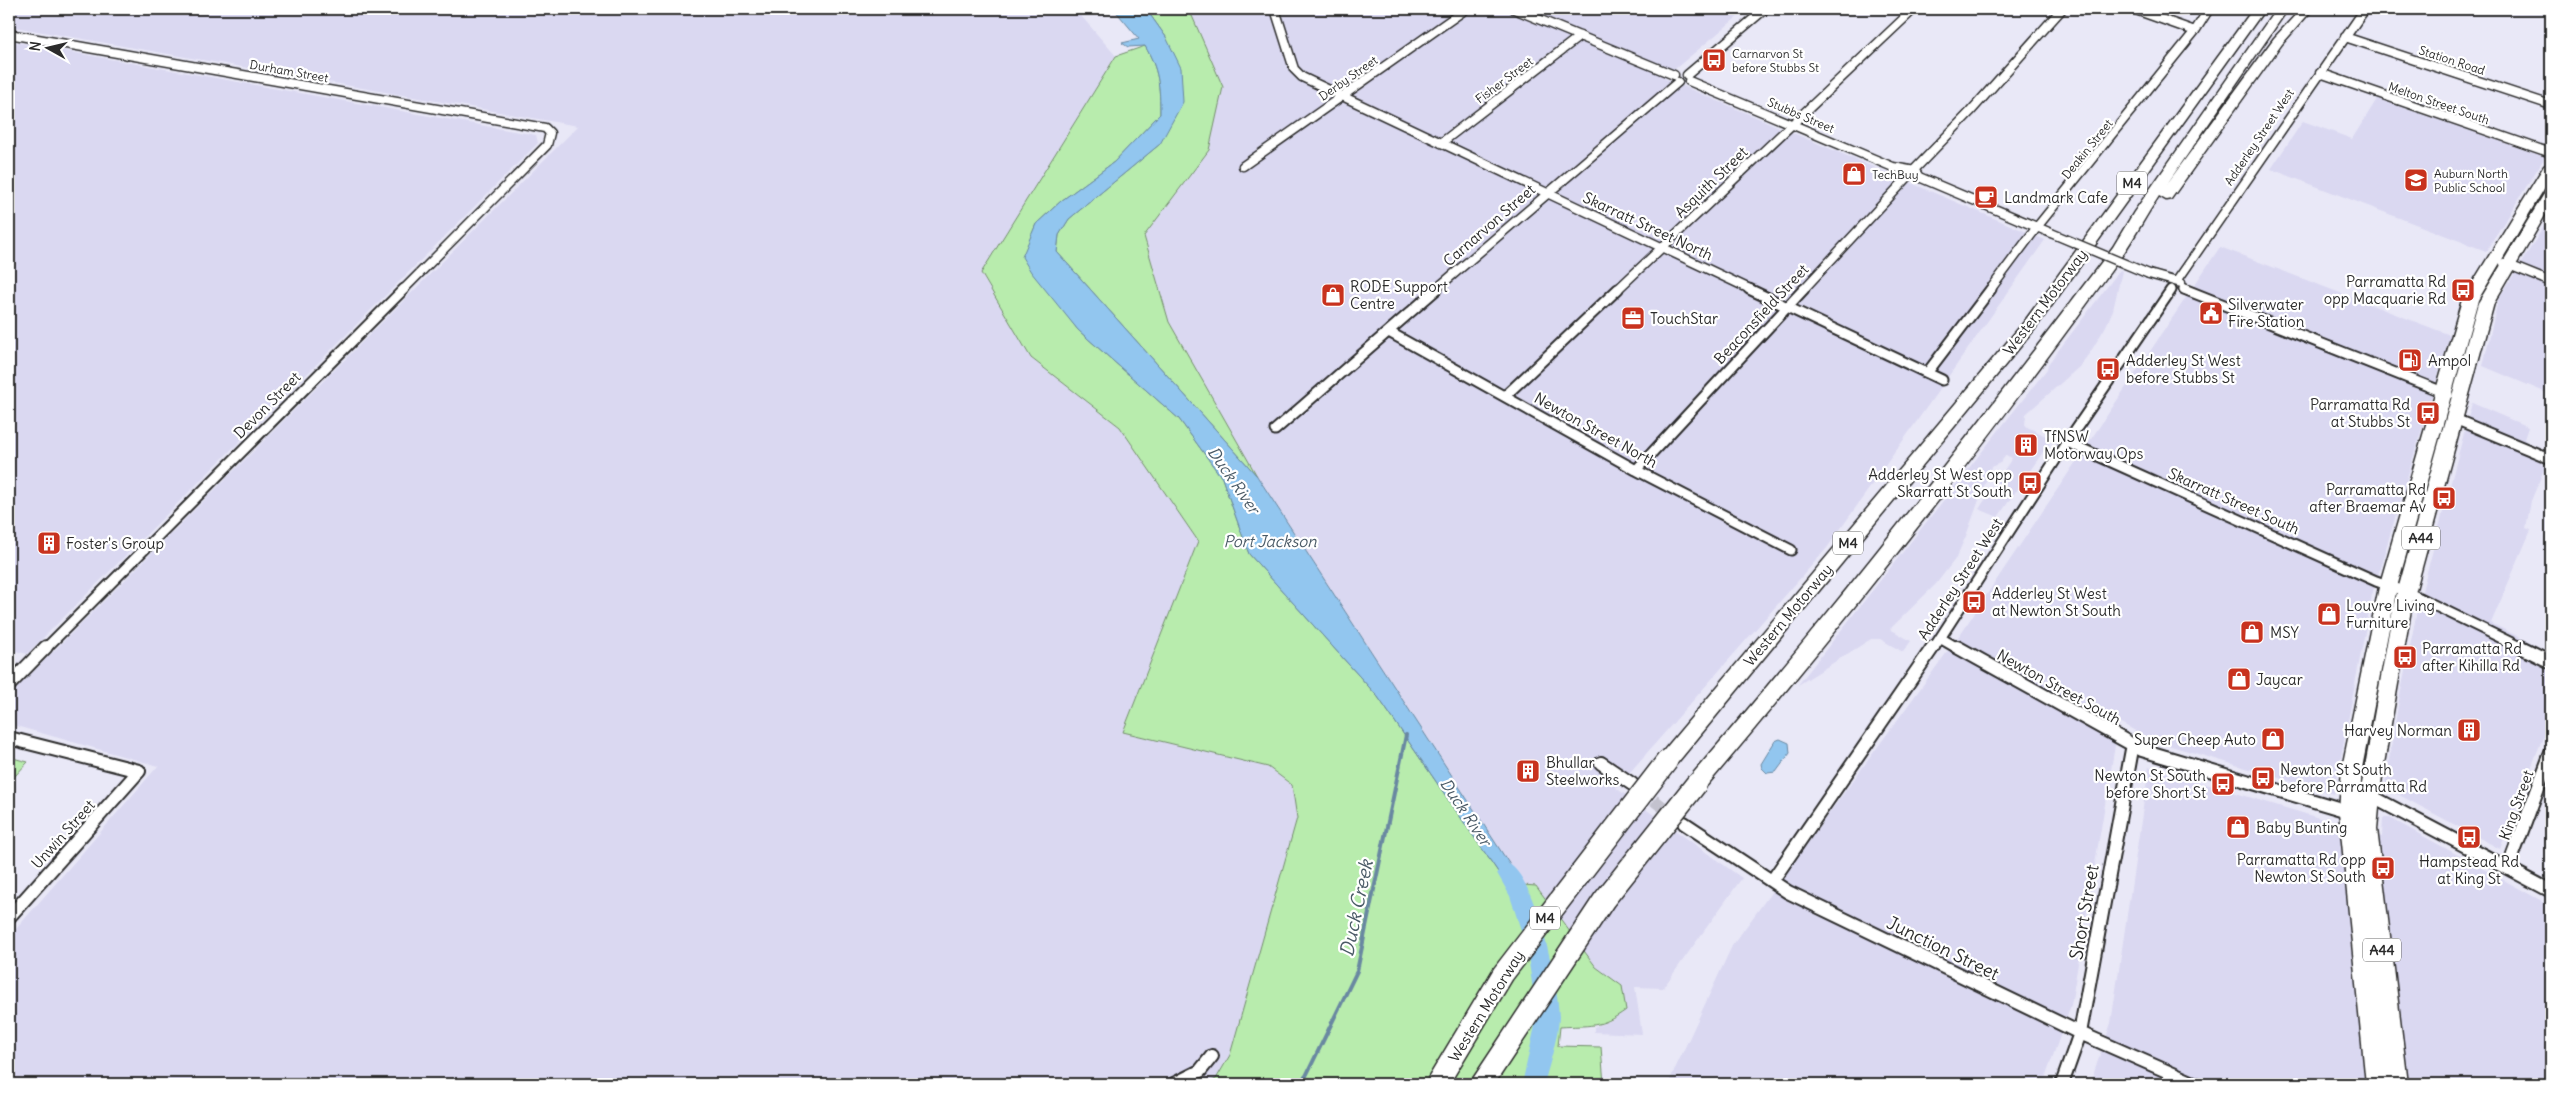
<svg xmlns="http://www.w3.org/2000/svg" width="2560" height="1093" font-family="Delius,sans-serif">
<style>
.built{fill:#dad8f1}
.green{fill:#b8ecad;stroke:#728c6c}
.water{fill:#92c6ef;stroke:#6988a1}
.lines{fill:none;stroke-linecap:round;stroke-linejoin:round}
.stream{stroke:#6988a1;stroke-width:4}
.river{fill:#92c6ef;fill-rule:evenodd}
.street-tunnel{stroke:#c3c2ce;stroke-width:12;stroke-dasharray:12 5.5;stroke-linecap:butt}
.street-far2-casing{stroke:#2b2b2b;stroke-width:11}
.street-far1-casing{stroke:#2b2b2b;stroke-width:13}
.street-casing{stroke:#2b2b2b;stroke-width:16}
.highway-casing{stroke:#2b2b2b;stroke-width:3}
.street-far2{stroke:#fff;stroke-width:8}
.street-far1{stroke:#fff;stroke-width:9}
.street{stroke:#fff;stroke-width:12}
.highway{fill:#fff;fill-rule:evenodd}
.street-bridge-casing{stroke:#2b2b2b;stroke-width:11;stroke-linecap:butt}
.highway-bridge-casing{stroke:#2b2b2b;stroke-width:24;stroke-linecap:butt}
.street-bridge{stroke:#fff;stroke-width:8}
.highway-bridge{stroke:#fff;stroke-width:21}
.labels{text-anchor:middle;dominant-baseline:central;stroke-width:4.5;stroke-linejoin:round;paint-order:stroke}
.far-poi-label{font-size:12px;fill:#2b2b2b;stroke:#fff;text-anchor:start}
.far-street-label{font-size:12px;fill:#2b2b2b;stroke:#fff}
.shield{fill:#fff;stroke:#6b6b6b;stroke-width:1}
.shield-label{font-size:14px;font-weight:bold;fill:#2b2b2b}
.street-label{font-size:15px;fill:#2b2b2b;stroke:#fff}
.poi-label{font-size:15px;fill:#2b2b2b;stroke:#fff;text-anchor:start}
.water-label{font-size:16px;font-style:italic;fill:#4a5a66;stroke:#fff}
.near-street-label{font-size:18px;fill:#2b2b2b;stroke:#fff}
.near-water-label{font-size:19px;font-style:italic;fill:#4a5a66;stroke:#fff}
</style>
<rect width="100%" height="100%" fill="#e9e8f7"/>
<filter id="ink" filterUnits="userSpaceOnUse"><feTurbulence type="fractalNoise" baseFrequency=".02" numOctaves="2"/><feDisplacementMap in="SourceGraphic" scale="10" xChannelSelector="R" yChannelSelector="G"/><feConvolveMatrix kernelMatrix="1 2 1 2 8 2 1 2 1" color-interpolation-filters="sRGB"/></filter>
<g filter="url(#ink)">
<path class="built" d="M 9,9 L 1075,9 L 1116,56 L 981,274 L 1031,358 L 1120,427 L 1198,541 L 1123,732 L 1268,767 L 1292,785 L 1297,818 L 1230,1055 L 1216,1079 L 1206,1084 L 9,1084 L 9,937 L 158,766 L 9,724 L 9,696 L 578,126 L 9,26 Z
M 1189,9 L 1747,9 L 1664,78 L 2045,240 L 1827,548 L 1616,788 L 1742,878 L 1663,988 L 1635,987 L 1642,1034 L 1594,1032 L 1594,1027 L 1614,1019 L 1622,986 L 1596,967 L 1536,886 L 1523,885 L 1257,476 L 1169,322 L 1144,235 L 1209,150 L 1223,87 Z
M 9,41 L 536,135 L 538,143 L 27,654 L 9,649 Z
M 2377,99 L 2545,157 L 2486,251 L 2271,169 L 2303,121 L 2352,139 Z
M 2551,215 L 2551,393 L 2549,394 L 2483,366 L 2498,300 Z
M 2220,247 L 2450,335 L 2372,595 L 2334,794 L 2154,741 L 2119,722 L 2071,1005 L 2043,1084 L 1668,1084 L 1732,946 L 1961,633 Z
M 2120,270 L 2122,271 L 2113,310 L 2106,326 L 2091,351 L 2079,367 L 2026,414 L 2025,426 L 2052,439 L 1998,517 L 1979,509 L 2012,458 L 2006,455 L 2000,463 L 1991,467 L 1966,536 L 1956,558 L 1936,584 L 1890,629 L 1911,641 L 1903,652 L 1880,639 L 1871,639 L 1798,685 L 2047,369 L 2048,364 Z
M 2472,403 L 2528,427 L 2524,439 L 2545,467 L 2531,501 L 2526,528 L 2531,530 L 2491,623 L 2551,653 L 2551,716 L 2500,849 L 2388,789 L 2385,784 L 2398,706 L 2418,606 Z
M 2149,767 L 2382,837 L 2383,818 L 2390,818 L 2551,906 L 2551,1084 L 2090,1084 L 2111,1023 Z"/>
<path class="green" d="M 1146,9 L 1189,9 L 1223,87 L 1209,150 L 1144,236 L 1169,322 L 1257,476 L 1057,252 L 1059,235 L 1069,219 L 1160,144 L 1166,37 Z
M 1145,46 C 1159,70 1160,86 1160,114 L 1114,162 L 1061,201 L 1036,224 L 1023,257 L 1078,330 L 1179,419 L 1222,478 L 1249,554 L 1378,697 L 1516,898 L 1523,885 L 1536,886 L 1596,967 L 1622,986 L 1626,1010 C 1600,1029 1589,1025 1560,1027 L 1558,1046 L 1601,1047 L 1604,1084 L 1206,1084 L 1216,1079 L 1230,1055 L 1297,818 L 1292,785 L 1268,767 L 1123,732 L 1198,541 L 1120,427 L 1031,358 L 981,273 L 1116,56 Z
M 9,757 L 28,762 L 14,777 L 9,814 Z"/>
<path class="water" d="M 1114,9 L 1146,9 L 1166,37 L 1181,68 L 1183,102 L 1160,144 L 1069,219 L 1059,235 L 1057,252 L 1257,476 L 1523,885 L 1516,898 L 1378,697 L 1249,554 L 1222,478 L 1179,419 L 1078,330 L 1031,272 L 1022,257 L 1036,224 L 1061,201 L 1114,162 L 1160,114 C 1160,87 1159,70 1145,46 L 1128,47 L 1122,43 L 1139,39 Z
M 1780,739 L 1789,743 L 1790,753 L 1776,772 L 1767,773 L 1762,768 L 1761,764 L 1775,741 Z"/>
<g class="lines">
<path class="stream" d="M 1298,1084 L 1306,1076 L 1357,971 L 1406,735"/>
<path class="river" d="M 1507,863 C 1535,874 1559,987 1559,1016 C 1559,1034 1549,1066 1544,1084 L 1522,1084 L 1537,1017 L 1527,949 L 1510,896 L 1497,873 L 1500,866 Z"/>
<path class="street-tunnel" d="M 1640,790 L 1675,816"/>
<g class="street-far2-casing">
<path id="street-far2" d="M 1275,9 L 1294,69 L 1302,77 L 1752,290
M 1514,9 L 1674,75
M 2133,9 L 2195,31
M 9,34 L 545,128 L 550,133 L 547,145 L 403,290
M 2345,37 L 2551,105
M 2320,73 L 2551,153
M 1687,75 L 1765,9
M 1689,81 L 1893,167 L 1915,171 L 1919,177
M 1441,143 L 1580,36
M 1243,166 L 1466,9
M 1914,170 L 1970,112 L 2062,9
M 1919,177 L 2051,233
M 2504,263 L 2551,282
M 2149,274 L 2181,283
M 2177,281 L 2365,9
M 2184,289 L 2186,290
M 1435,290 L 1678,82
M 1617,290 L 1914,9
M 1803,290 L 1907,178
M 1990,290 L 2037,227 L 2195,31 L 2209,9"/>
</g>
<g class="street-far1-casing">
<path id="street-far1" d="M 1749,289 L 1942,380
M 2184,289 L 2448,394
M 1389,332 L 1636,470 L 1791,550
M 1927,373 L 1991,289
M 1505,396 L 1618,289
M 2455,419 L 2551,459
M 1275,430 L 1437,289
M 2067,442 L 2376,581 L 2407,592 L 2524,649
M 1636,470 L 1804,289
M 1940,638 L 1959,649
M 45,649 L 404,289
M 1933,649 L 2067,442 L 2171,290"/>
</g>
<g class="street-casing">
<path id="street" d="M 1957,647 L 2142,750 L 2351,812
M 2521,647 L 2551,662
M 9,685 L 46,647
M 9,738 L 139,771 L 9,917
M 1601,763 L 1632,784
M 2367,794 L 2551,891
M 1684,823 L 1788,892 L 2080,1033 L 2196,1084
M 2508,868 L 2551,753
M 1772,881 L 1933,647
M 1174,1084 L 1200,1071 L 1212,1056
M 2062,1084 L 2080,1033 L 2133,744"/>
</g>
<g class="highway-casing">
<path id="highway" d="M 2253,9 L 2265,9 L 2034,330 L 1674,767 L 1667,770 L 1660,767 L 1657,761 L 1660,755 L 2024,322 Z
M 2276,9 L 2288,9 L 2167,184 L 2274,38 L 2301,9 L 2313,9 L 2282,44 L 2171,199 L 2166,200 L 2159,196 C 2146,215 2136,235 2123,254 C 1991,438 1850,616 1704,789 L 1697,792 L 1690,789 L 1687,783 L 1690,777 C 1838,606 1976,427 2113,247 L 2134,212 Z
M 2551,162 L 2551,177 L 2478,300 L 2397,587 L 2362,768 L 2360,795 L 2394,604 L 2478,303 L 2544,194 L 2551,190 L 2551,205 L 2494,303 L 2412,604 L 2382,775 L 2377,829 L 2408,1084 L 2366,1084 L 2339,812 L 2342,768 L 2379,587 L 2462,300 L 2544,166 Z"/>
</g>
<use href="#street-far2" class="street-far2"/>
<use href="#street-far1" class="street-far1"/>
<use href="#street" class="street"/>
<use href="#highway" class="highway"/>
<g class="street-bridge-casing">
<path id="street-bridge" d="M 2051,233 L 2149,274"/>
</g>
<g class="highway-bridge-casing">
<path id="highway-bridge" d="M 1437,1084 L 1503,974 L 1667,761
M 1482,1084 L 1604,900 L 1697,783"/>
</g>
<use href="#street-bridge" class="street-bridge"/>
<use href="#highway-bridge" class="highway-bridge"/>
</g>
</g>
<defs>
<g id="bus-square" transform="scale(1.25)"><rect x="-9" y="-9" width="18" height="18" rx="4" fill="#c8321e" stroke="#fff"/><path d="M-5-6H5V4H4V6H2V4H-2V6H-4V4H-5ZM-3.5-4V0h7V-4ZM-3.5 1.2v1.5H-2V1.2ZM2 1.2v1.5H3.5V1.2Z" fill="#fff"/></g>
<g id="shop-square" transform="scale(1.25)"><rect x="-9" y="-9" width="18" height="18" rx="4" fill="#c8321e" stroke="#fff"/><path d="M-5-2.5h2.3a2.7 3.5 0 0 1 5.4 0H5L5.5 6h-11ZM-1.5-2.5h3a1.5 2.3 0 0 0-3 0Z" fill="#fff"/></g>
<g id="school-square" transform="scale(1.25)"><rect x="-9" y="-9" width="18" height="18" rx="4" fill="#c8321e" stroke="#fff"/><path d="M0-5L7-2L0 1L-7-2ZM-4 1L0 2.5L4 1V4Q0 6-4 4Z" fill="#fff"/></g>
<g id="cafe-square" transform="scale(1.25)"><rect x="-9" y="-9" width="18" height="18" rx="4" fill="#c8321e" stroke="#fff"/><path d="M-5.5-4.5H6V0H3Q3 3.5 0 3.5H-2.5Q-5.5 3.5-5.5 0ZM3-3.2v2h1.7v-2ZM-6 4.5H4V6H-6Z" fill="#fff"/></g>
<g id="civic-square" transform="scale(1.25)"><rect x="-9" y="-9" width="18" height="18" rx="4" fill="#c8321e" stroke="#fff"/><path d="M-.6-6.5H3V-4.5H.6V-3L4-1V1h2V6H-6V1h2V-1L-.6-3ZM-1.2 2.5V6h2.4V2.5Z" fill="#fff"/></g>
<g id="office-square" transform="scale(1.25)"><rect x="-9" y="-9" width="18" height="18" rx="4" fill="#c8321e" stroke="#fff"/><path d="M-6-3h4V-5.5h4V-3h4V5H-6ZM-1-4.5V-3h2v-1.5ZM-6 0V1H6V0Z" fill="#fff"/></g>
<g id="fuel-square" transform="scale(1.25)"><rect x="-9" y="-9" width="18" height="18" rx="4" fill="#c8321e" stroke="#fff"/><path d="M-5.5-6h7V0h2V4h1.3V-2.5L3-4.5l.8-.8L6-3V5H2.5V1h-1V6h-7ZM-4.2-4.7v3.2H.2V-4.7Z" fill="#fff"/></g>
<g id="building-square" transform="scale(1.25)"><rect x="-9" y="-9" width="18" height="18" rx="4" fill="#c8321e" stroke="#fff"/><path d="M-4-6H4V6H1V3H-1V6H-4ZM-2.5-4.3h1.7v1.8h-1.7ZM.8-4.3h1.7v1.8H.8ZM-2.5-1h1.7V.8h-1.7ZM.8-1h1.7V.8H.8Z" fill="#fff"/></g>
</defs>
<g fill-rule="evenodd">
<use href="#bus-square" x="1714" y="60"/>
<use href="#shop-square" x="1854" y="174"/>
<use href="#school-square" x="2416" y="180"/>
<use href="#cafe-square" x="1986" y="197"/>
<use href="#bus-square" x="2463" y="290"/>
<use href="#shop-square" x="1333" y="295"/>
<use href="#civic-square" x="2211" y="313"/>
<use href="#office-square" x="1633" y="318"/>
<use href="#fuel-square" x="2410" y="360"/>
<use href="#bus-square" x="2108" y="369"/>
<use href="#bus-square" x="2428" y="413"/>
<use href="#building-square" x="2026" y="445"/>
<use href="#bus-square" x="2030" y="483"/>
<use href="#bus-square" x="2444" y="498"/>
<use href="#building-square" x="49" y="543"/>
<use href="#bus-square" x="1974" y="602"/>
<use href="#shop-square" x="2329" y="614"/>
<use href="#shop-square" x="2252" y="632"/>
<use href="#bus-square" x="2405" y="657"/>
<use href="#shop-square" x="2239" y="679"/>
<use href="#building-square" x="2469" y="730"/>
<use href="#shop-square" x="2273" y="739"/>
<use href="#building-square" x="1528" y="771"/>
<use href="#bus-square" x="2263" y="778"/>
<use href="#bus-square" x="2223" y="784"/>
<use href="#shop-square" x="2238" y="827"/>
<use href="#bus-square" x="2469" y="837"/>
<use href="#bus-square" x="2383" y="868"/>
</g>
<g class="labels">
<g class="far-poi-label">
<text x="1732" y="53">Carnarvon St<tspan x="1732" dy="14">before Stubbs St</tspan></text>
<text x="2434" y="173">Auburn North<tspan x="2434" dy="14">Public School</tspan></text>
<text x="1872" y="174">TechBuy</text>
</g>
<g class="far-street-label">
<text transform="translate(2452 60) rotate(18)">Station Road</text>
<text transform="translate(289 71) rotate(10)">Durham Street</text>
<text transform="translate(1348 78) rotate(-35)">Derby Street</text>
<text transform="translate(1504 80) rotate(-37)">Fisher Street</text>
<text transform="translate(2439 103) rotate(19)">Melton Street South</text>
<text transform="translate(1801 115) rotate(23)">Stubbs Street</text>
<text transform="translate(2259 137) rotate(-56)">Adderley Street West</text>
<text transform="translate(2087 149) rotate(-51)">Deakin Street</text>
</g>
<g class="shield">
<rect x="2117" y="171.5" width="30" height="23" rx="4"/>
<rect x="2402" y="526.5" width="38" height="23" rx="4"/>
<rect x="1833" y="531.5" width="30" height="23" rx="4"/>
<rect x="1530" y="906.5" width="30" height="23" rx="4"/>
<rect x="2363" y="938.5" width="38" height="23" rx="4"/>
</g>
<g class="shield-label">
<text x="2132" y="183">M4</text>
<text x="2421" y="538">A44</text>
<text x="1848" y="543">M4</text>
<text x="1545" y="918">M4</text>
<text x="2382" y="950">A44</text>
</g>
<g class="street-label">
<text transform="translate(1711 182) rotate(-44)">Asquith Street</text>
<text transform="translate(1489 225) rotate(-41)">Carnarvon Street</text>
<text transform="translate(1648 226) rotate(25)">Skarratt Street North</text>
<text transform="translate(2045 302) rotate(-53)">Western Motorway</text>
<text transform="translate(1761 314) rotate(-47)">Beaconsfield Street</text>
<text transform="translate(267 405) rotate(-45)">Devon Street</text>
<text transform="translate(1596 430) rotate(29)">Newton Street North</text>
<text transform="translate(2234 501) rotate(24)">Skarratt Street South</text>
<text transform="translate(1960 579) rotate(-57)">Adderley Street West</text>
<text transform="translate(1788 615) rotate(-50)">Western Motorway</text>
<text transform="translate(2059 687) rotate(29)">Newton Street South</text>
<text transform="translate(2516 805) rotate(-70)">King Street</text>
<text transform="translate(63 834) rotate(-48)">Unwin Street</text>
<text transform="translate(1486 1006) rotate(-58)">Western Motorway</text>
</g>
<g class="poi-label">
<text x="2004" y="197">Landmark Cafe</text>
<text x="2446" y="281" text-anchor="end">Parramatta Rd<tspan x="2446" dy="17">opp Macquarie Rd</tspan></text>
<text x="1350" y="286">RODE Support<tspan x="1350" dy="17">Centre</tspan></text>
<text x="2228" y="304">Silverwater<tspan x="2228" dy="17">Fire Station</tspan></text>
<text x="1650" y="318">TouchStar</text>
<text x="2126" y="360">Adderley St West<tspan x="2126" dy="17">before Stubbs St</tspan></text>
<text x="2428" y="360">Ampol</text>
<text x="2410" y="404" text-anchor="end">Parramatta Rd<tspan x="2410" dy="17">at Stubbs St</tspan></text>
<text x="2044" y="436">TfNSW<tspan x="2044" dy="17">Motorway Ops</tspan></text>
<text x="2012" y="474" text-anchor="end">Adderley St West opp<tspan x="2012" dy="17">Skarratt St South</tspan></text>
<text x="2426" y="489" text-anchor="end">Parramatta Rd<tspan x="2426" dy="17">after Braemar Av</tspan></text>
<text x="66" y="543">Foster's Group</text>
<text x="1992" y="593">Adderley St West<tspan x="1992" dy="17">at Newton St South</tspan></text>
<text x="2346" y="605">Louvre Living<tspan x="2346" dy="17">Furniture</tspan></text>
<text x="2270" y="632">MSY</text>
<text x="2422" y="648">Parramatta Rd<tspan x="2422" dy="17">after Kihilla Rd</tspan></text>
<text x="2256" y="679">Jaycar</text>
<text x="2452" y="730" text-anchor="end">Harvey Norman</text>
<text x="2256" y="739" text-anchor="end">Super Cheep Auto</text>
<text x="1546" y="762">Bhullar<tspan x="1546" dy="17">Steelworks</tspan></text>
<text x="2280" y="769">Newton St South<tspan x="2280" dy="17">before Parramatta Rd</tspan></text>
<text x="2206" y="775" text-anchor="end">Newton St South<tspan x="2206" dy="17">before Short St</tspan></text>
<text x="2256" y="827">Baby Bunting</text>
<text x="2366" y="859" text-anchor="end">Parramatta Rd opp<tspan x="2366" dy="17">Newton St South</tspan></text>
<text x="2469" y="861" text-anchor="middle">Hampstead Rd<tspan x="2469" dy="17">at King St</tspan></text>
</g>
<g class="water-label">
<text transform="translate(1234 480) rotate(55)">Duck River</text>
<text x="1270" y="541">Port Jackson</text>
<text transform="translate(1466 812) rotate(56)">Duck River</text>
</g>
<g class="near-street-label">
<text transform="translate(2084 912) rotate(-80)">Short Street</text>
<text transform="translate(1943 948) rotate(26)">Junction Street</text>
</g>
<g class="near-water-label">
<text transform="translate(1356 908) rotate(-78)">Duck Creek</text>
</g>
</g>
<rect width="2560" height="1093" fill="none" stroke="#fff" stroke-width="30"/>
<rect x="15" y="15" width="2530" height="1063" fill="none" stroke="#2b2b2b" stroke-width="2" filter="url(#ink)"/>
<g transform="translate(48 48) rotate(278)" stroke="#ffffff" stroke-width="4" paint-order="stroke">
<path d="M0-4L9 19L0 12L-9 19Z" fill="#2b2b2b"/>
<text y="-8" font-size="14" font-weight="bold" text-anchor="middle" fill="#2b2b2b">N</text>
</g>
</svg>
